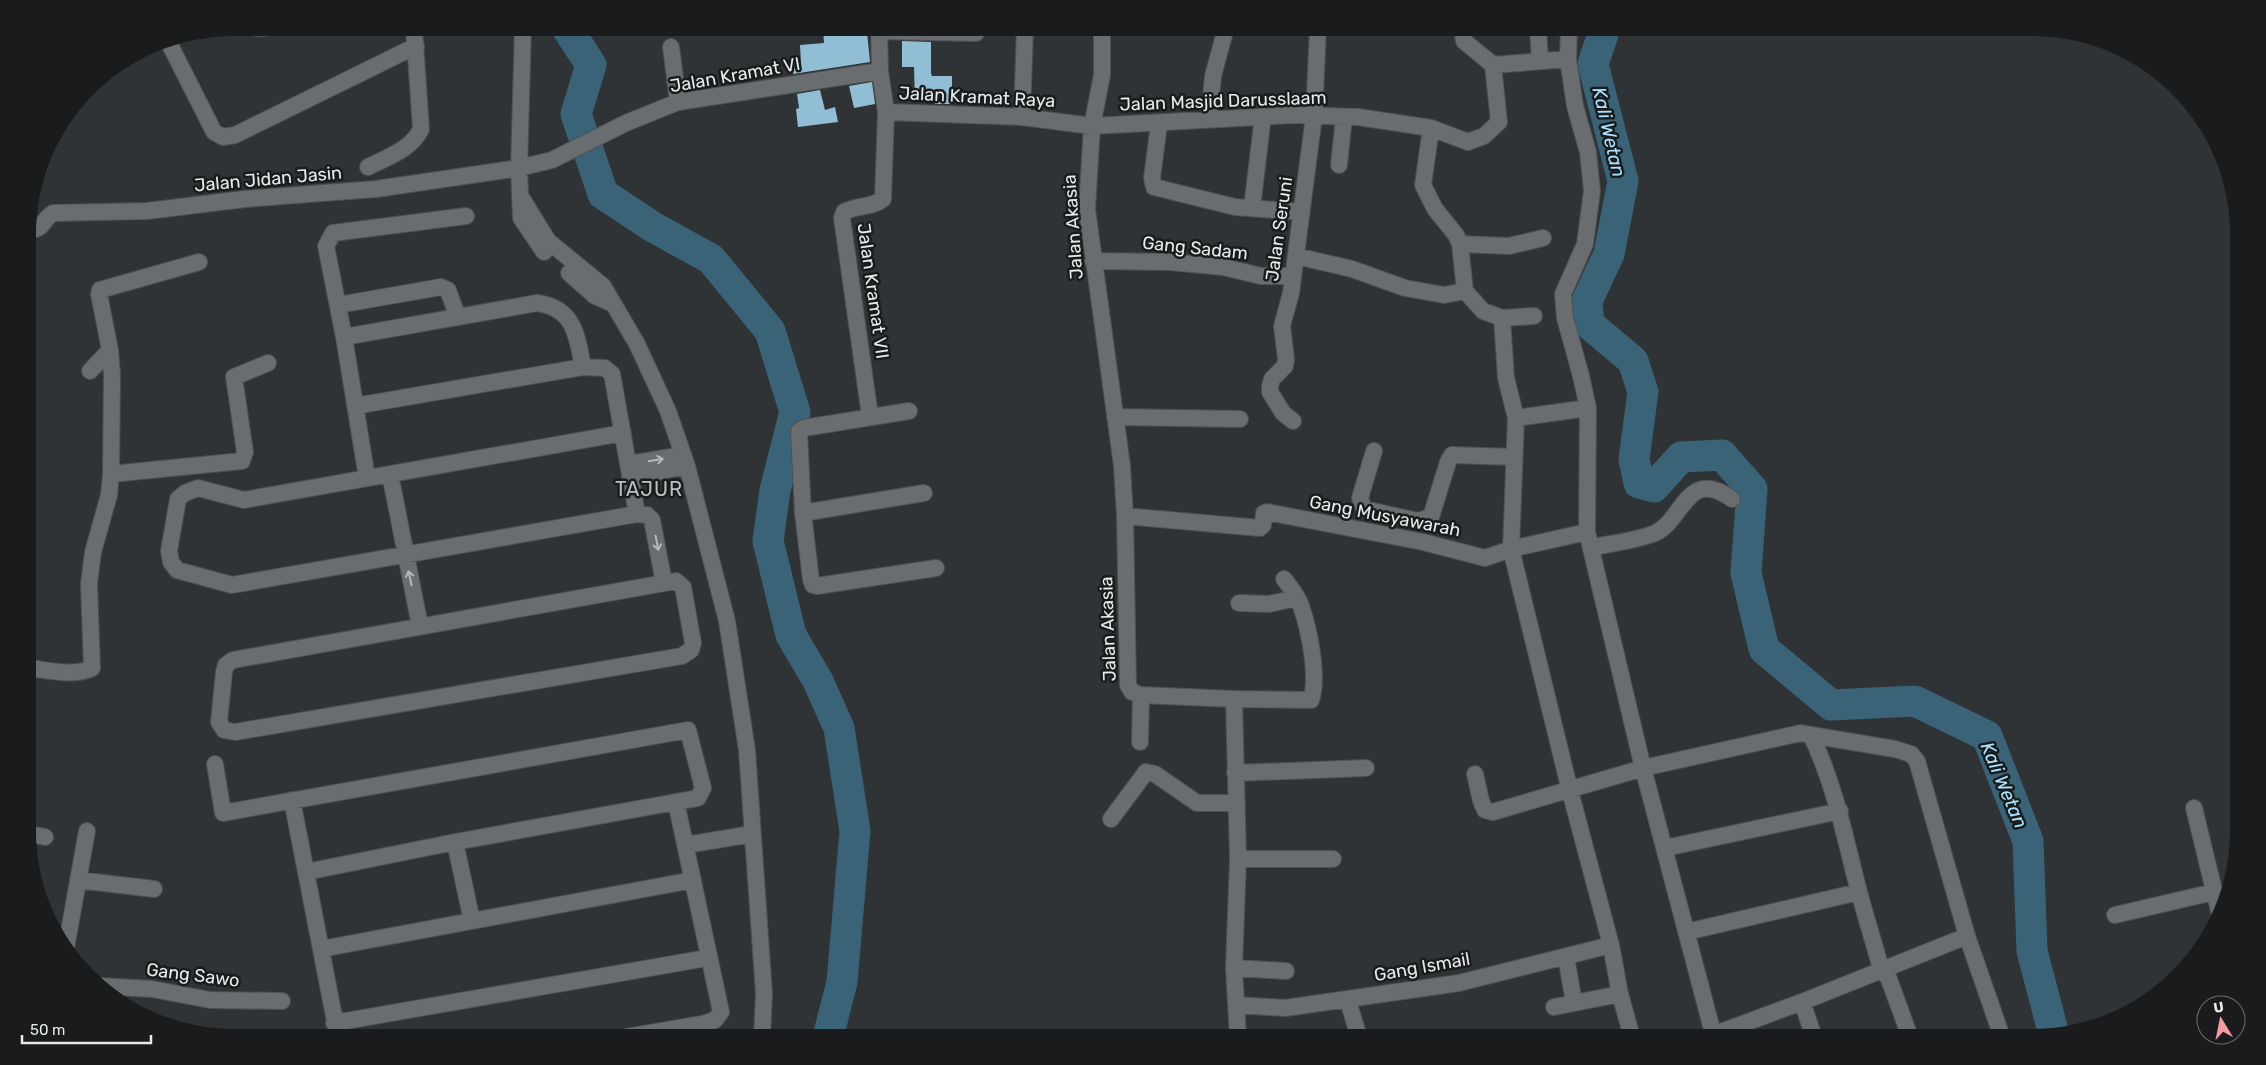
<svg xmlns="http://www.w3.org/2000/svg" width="2266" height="1065" font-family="Rubik,sans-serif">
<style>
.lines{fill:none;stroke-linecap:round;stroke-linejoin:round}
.river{stroke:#3a6377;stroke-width:31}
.building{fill:#92bed5}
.minor-casing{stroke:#4d5153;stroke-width:18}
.minor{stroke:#696d70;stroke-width:16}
.oneway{stroke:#b5b9ba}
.labels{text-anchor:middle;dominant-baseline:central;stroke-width:5;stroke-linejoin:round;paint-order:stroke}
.street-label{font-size:18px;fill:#e8ebec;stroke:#191b1c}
.water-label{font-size:19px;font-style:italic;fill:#aae2ff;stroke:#191b1c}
.quarter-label{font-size:20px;letter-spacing:1px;fill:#bbc0c2;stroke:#191b1c}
</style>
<rect width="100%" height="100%" fill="#2f3335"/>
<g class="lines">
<path class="river" d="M 567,28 L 591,65 L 576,114 L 603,194 L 653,227 L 711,259 L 770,331 L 795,412 L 775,490 L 768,541 L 791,635 L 818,681 L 839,728 L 855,831 L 842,982 L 828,1037
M 1605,28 L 1593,64 L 1623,181 L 1609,254 L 1587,301 L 1589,324 L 1633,361 L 1643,392 L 1634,459 L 1639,483 L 1654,487 L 1681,457 L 1722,455 L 1752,489 L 1746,573 L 1764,649 L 1831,705 L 1915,701 L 1987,736 L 2028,841 L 2032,951 L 2054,1035"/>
</g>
<path class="building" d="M 823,28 L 851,28 L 852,33 L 867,32 L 870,62 L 793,74 L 792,65 L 801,64 L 800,45 L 824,43 Z
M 902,41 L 931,42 L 931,73 L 932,76 L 952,76 L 952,104 L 935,104 L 935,102 L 915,102 L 914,67 L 902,67 Z
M 872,82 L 875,104 L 854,108 L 849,86 Z
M 820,90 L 825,110 L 835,107 L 838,122 L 798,127 L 796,109 L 799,108 L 797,94 Z"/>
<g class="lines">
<g class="minor-casing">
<path id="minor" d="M 256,28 L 265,28
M 523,28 L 519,168 L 521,218 L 544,252
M 879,28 L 880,71 L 886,112 L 1022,117 L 1092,126 L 1294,115 L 1358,117 L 1431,128 L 1468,142 L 1484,136 L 1499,122 L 1493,65
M 1102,28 L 1102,75 L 1092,126 L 1087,209 L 1122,466 L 1125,516 L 1128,685 L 1132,692 L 1141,695 L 1234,699 L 1311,700 C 1319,677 1309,629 1301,606 C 1298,596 1290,587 1284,579
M 1462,28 L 1464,41 L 1493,65 L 1568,59
M 1538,28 L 1540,61
M 1569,28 L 1568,59 L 1575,106 L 1588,152 L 1592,191 L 1585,244 L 1563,294 L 1565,318 L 1581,376 L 1588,408 L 1587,532 L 1643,768 L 1714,1037
M 879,31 L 976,33
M 168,41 L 214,132 L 223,137 L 235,135 L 416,46
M 671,47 L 678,102
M 1022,117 L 1025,28
M 1209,118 L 1213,76 L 1226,28
M 1159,124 L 1152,178 L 1154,187 L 1235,207 L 1302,212
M 1431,128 L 1423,185 L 1435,209 L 1456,235 L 1460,244 L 1465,291 L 1483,311 L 1502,318 L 1534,316
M 1339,165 L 1344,117
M 368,167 C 388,157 412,149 421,129 L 414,28
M 521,197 L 548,241 L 603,286 L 637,344 L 668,411 L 687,466 L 727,621 L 747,750 L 764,994 L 762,1037
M 1252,208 L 1263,116
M 28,229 C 43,232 42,220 53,213 L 147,211 L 245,199 L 376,189 L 519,168 L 552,160 L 626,123 L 678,102 L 880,71
M 1460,244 L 1509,246 L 1543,238
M 1296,256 L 1352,269 L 1405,288 L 1444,295 L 1465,291
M 1093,261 L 1170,262 L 1223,267 L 1261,276 L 1293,276
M 569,273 L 595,296 L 611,303
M 338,305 L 441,287 L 448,290 L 457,315
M 1502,318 L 1506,378 L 1516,418
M 344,337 L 537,303 C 575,308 577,337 583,367
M 90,371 L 110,350
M 355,406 L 583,367 L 605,368 L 612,374 L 637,514
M 1588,408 L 1516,418 L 1511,549 L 1570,791 L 1611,945 L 1620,994
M 909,411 L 804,428 L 799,431 L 803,513 L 811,580 L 813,585 L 817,586 L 936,568
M 870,416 L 842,218 L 844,212 C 856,205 872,208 883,199 L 886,112
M 1115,417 L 1240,419
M 1293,421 L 1283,413 L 1270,392 L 1270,386 L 1272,379 L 1285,366 L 1286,359 L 1282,326 L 1291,293 L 1314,116 L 1318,28
M 623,433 L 244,500 L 198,488 L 185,493 L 178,499 L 169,551 L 171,562 L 177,570 L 232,585 L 637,514 L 647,515 L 652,520 L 664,583
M 1374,451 L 1360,498 L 1364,509 L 1418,521 L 1431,517 L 1448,462 L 1452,455 L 1514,457
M 629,464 L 683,455
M 111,474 L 242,461 L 245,452 L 234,377 L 268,363
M 390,474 L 420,626
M 632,477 L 687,466
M 367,478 L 344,337 L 326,246 L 333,233 L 466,216
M 803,513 L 924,493
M 1125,516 L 1260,528 L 1263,525 L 1264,513 L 1267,512 L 1423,542 L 1485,558 L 1511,549 L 1587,532
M 1591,548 C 1611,543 1636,541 1655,533 C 1683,521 1687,466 1732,499
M 676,581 L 683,587 L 693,643 L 691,650 L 682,656 L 235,732 L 224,730 L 219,722 L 224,672 L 226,665 L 233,660 Z
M 1239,603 L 1269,604 L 1297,598
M 29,668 C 47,670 75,677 92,668 L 89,584 L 93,552 L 109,495 L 111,474 L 112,375 L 110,350 L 99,294 L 100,290 L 199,262
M 1234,699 L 1238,859 L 1234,968 L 1238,1037
M 1811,735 L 1895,749 L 1911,754 L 1917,761 L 1967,936 L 2002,1037
M 1140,742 L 1141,695
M 215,764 L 223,813 L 688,730 L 703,788 L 698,798 L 455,842 L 306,872
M 1235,773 L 1366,768
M 1475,774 L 1481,801 L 1485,810 L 1493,812 L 1643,768 L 1801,733 L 1811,735 C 1835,785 1845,838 1859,892 C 1866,918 1874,943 1881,969 L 1889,979 L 1910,1037
M 292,800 L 338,1037
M 2194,808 L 2220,915
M 1111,819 L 1146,772 L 1155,774 L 1197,803 L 1237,803
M 29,834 L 45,837
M 455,842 L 472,921
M 686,845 L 752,834
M 1665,848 L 1840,811
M 1238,859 L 1333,859
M 78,880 L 154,889
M 2115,915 L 2214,892
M 1686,932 L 1859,892
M 66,948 L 87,831
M 321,949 L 693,880
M 1566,956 L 1574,1003
M 1234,968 L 1286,971
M 100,986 L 152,989 L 210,1000 L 282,1001
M 1348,1001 L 1359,1037
M 1802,1002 L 1814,1037
M 1237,1005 L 1285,1008 L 1459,983 L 1611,945
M 1554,1007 L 1620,994 L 1632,1037
M 334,1023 L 707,958
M 626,1037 L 702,1024 L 715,1020 L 721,1012 L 676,802
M 1707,1037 L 1802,1002 L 1967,936"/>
</g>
<use href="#minor" class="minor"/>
</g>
<defs><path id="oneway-shaft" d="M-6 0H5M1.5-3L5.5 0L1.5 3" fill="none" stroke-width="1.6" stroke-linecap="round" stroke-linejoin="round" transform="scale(1.25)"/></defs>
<g class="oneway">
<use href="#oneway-shaft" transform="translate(656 460) rotate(-9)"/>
<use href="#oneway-shaft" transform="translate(657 543) rotate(79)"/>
<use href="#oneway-shaft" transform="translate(410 578) rotate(-102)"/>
</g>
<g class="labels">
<g class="street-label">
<text transform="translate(735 75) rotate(-10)">Jalan Kramat VI</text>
<text transform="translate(977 97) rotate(3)">Jalan Kramat Raya</text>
<text transform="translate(1223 101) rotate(-2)">Jalan Masjid Darusslaam</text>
<text transform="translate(268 179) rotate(-5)">Jalan Jidan Jasin</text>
<text transform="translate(1073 227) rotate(-94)">Jalan Akasia</text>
<text transform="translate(1279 229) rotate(-82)">Jalan Seruni</text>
<text transform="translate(1195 248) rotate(6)">Gang Sadam</text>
<text transform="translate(873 291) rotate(82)">Jalan Kramat VII</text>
<text transform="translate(1385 516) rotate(11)">Gang Musyawarah</text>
<text transform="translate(1108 629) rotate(-92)">Jalan Akasia</text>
<text transform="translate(1422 967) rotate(-10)">Gang Ismail</text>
<text transform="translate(193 975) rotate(7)">Gang Sawo</text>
</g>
<g class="water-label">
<text transform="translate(1609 132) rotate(77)">Kali Wetan</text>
<text transform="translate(2004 785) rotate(67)">Kali Wetan</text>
</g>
<g class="quarter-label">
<text x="649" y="489">TAJUR</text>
</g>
</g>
<path d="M0 0H2266V1065H0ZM234 36H2032A198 198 0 0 1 2230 234V831A198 198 0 0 1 2032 1029H234A198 198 0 0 1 36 831V234A198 198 0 0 1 234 36Z" fill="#191b1c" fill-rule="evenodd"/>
<g transform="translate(2221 1020) rotate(350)"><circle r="24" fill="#191b1c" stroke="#6c6e6f"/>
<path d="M0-4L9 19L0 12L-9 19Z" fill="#f49aa4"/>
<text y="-8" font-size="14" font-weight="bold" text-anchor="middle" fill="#e8ebec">U</text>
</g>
<path d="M22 1035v8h129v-8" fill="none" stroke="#e8ebec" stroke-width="2.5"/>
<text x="30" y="1035" font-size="15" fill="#e8ebec" stroke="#191b1c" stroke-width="4" paint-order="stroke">50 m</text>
</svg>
